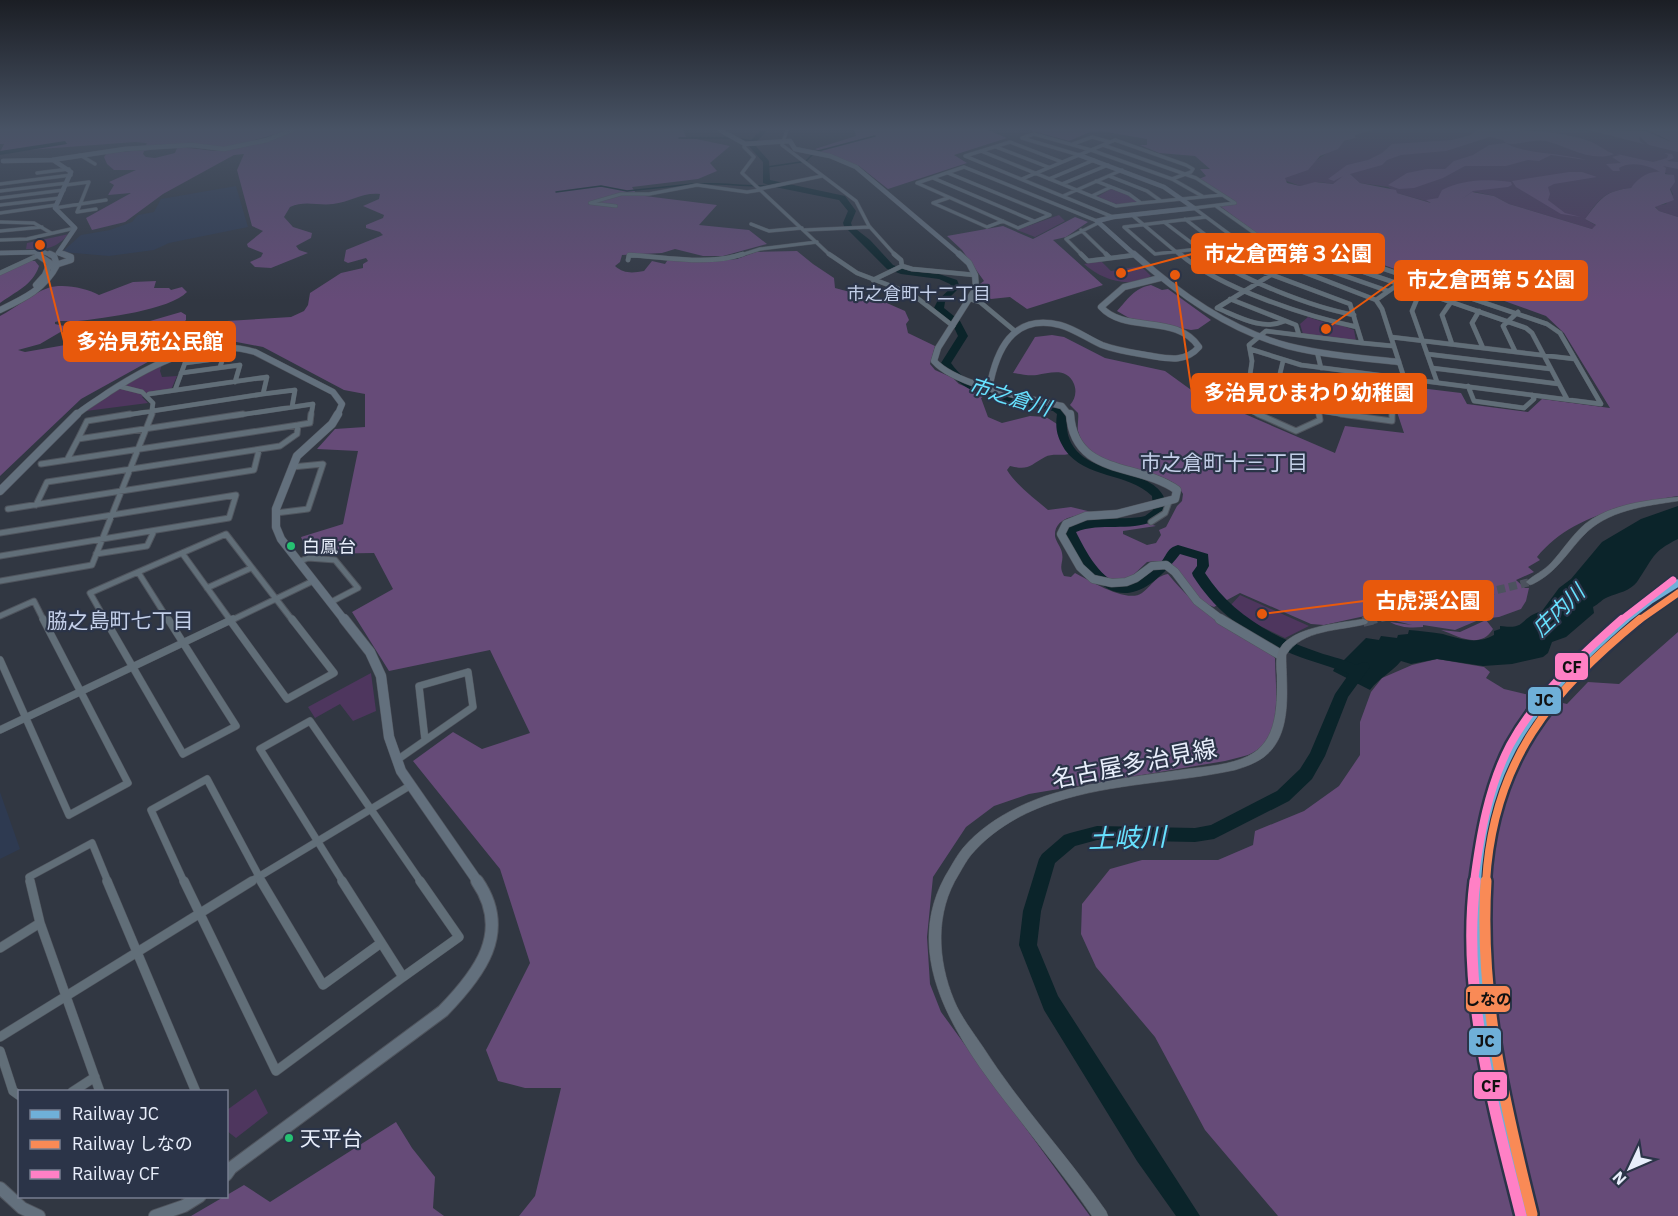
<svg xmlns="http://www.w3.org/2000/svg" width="1678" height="1216" font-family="'IBM Plex Sans','Noto Sans JP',sans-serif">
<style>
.built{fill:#2e3a51}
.green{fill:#4e365e}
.forest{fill:#664b78}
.water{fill:#0b242a}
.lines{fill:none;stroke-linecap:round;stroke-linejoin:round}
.stream{stroke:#0b242a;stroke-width:1.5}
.river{fill:#0b242a;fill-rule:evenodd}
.primary-tunnel-far1{stroke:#4c525e;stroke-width:8;stroke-dasharray:8 4;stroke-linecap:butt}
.primary-tunnel{stroke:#4c525e;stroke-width:10;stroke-dasharray:10 5;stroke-linecap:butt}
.street-far4-casing{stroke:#50555e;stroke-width:4}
.street-far3-casing{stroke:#50555e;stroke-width:5}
.street-far2-casing{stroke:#50555e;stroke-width:7}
.street-far1-casing{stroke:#50555e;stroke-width:8}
.street-casing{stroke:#50555e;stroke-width:10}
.secondary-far4-casing{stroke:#50555e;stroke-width:5}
.secondary-far3-casing{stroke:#50555e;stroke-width:7}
.secondary-far2-casing{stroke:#50555e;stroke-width:9}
.secondary-far1-casing{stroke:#50555e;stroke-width:11}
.secondary-casing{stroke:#50555e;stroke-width:14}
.primary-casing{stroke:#50555e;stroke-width:1}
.street-far4{stroke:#616e78;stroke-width:3}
.street-far3{stroke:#616e78;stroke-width:4.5}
.street-far2{stroke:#616e78;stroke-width:5}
.street-far1{stroke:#616e78;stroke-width:7}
.street{stroke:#616e78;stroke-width:9}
.secondary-far4{stroke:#63707d;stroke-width:4.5}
.secondary-far3{stroke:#63707d;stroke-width:6}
.secondary-far2{stroke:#63707d;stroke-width:8}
.secondary-far1{stroke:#63707d;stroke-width:10}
.secondary{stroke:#63707d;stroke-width:12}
.primary{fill:#636e79;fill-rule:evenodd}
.rail-1-far2-casing{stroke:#2b3448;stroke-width:10}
.rail-1-far1-casing{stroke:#2b3448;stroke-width:13}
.rail-1-casing{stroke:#2b3448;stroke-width:16}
.rail-2-far2-casing{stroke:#2b3448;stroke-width:10}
.rail-2-far1-casing{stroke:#2b3448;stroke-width:13}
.rail-2-casing{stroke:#2b3448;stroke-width:16}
.rail-3-far2-casing{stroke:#2b3448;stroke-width:10}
.rail-3-far1-casing{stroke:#2b3448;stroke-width:13}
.rail-3-casing{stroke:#2b3448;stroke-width:16}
.rail-1-far2{stroke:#6fb0d8;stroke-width:7}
.rail-1-far1{stroke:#6fb0d8;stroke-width:8}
.rail-1{stroke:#6fb0d8;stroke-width:11}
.rail-2-far2{stroke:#f98a56;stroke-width:7}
.rail-2-far1{stroke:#f98a56;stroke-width:8}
.rail-2{stroke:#f98a56;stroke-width:11}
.rail-3-far2{stroke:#ff80c5;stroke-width:7}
.rail-3-far1{stroke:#ff80c5;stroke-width:8}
.rail-3{stroke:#ff80c5;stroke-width:11}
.bus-dot{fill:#26c172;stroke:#2b3448;stroke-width:2}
.labels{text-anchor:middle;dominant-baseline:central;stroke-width:4.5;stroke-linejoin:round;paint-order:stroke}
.far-neighbourhood-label{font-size:18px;fill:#c3cfe8;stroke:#2b3448}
.bus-label{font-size:18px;fill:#e8eefb;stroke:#2b3448;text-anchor:start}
.water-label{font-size:21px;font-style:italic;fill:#67e2ff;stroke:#2b3448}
.neighbourhood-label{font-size:21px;fill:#c3cfe8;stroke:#2b3448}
.near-bus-label{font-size:21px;fill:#e8eefb;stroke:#2b3448;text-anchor:start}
.near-street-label{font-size:24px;fill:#e8eefb;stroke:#2b3448}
.near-water-label{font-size:26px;font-style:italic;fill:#67e2ff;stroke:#2b3448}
.leader{fill:none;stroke:#e8590c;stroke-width:2}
.callout-dot{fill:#e8590c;stroke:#2b3448;stroke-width:2}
.callout{fill:#e8590c;stroke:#e8590c;stroke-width:2}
.callout-label{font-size:21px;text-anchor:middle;font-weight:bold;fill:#fff}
.line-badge{stroke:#2b3448;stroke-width:2}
.pale-badge-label{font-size:16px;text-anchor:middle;font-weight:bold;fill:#111}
</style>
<rect width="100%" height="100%" fill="#313742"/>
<path class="built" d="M 236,186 L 248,227 L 169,243 L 154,250 L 109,256 L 62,252 L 81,235 L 110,230 L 132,222 L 138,215 L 154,212 L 161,199 Z
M 0,792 L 20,849 L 0,859 Z"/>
<path class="green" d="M 1374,130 L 1650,131 L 1666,140 L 1678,141 L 1678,217 L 1659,211 L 1655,206 L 1666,204 L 1673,194 L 1670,188 L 1674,176 C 1653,168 1643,174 1631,188 C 1605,191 1600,198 1585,219 L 1597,226 L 1592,229 L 1509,204 L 1494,196 L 1475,192 L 1451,203 L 1429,202 L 1397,193 L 1388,187 L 1360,183 L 1350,174 L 1333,184 L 1319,182 L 1300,186 L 1284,180 L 1285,177 L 1315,161 L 1345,141 L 1356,138 L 1355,135 Z
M 1111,189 L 1128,195 L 1137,202 L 1119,205 L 1097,197 Z
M 1059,215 L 1065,221 L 1035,237 L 1017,230 Z
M 69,234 C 54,250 47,249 26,249 L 27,243 Z
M 1101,261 L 1111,271 L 1141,266 L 1151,276 C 1129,289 1102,280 1084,264 Z
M 1308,317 C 1323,323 1341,324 1354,330 L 1356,341 L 1303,334 L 1300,324 Z
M 162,363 L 160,371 L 162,377 L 177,376 L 171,390 L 152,391 L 142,397 L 148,403 L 86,411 L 110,392 Z
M 1240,595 L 1309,626 L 1285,638 L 1252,622 L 1229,607 Z
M 371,673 L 376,711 L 353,721 L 340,704 L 315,718 L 308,707 Z
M 256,1089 L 268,1113 L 236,1138 L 227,1131 L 227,1110 Z"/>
<path class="forest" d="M 0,130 L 290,130 L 227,148 L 196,144 L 143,147 L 147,144 L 146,143 L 135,142 L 0,152 L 4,144 L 0,144 Z
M 294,130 L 683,130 L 686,137 L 730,146 L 710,163 L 717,171 L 698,179 L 632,187 L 637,195 L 717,205 L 699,225 L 749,230 L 767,244 L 723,256 L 703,256 L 675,249 L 662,253 L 622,255 L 620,262 L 615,266 C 624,274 633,273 644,271 L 652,261 L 665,264 L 669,258 L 717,261 L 737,259 L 756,252 L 797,251 L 813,264 L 834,278 L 835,288 L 880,300 L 905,311 L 909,320 L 906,324 L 908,333 L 935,346 L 930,364 L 935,370 L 953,378 L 959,384 L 986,395 L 981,398 L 988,417 L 1002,423 L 1030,416 L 1046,417 L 1057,424 L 1069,454 C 1061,456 1052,453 1045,457 C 1030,465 1029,471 1010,466 L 1007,470 C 1017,486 1034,498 1048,510 L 1071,507 L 1096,513 C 1082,515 1054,515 1055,536 C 1056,542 1061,547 1062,553 C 1064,563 1058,565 1064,576 L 1071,577 L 1075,573 C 1089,580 1127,604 1142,593 C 1153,585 1154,577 1168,574 C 1198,611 1229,629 1270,653 L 1275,658 C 1275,689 1285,740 1248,755 C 1241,757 1233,759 1225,761 L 1029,794 L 994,806 L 966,827 L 933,877 L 927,937 L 930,984 L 941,1012 L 1090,1216 L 519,1216 L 535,1196 L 561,1088 L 525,1088 L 498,1081 L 486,1050 L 530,963 L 500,869 L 413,761 L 453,732 L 482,749 L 530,733 L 490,650 L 389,671 L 352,612 L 393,589 L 374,553 L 308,554 L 301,537 L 343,524 L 358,451 L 317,449 L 335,429 L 365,427 L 365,394 L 344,390 L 263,347 L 221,339 L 164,353 L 81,399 L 0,476 L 0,316 C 16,308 31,294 48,288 C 62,283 87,288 99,295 L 133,282 L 156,281 L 154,288 L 169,288 L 171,290 L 182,287 L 187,292 C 170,310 104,318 78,321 C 69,322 63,320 55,322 L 55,324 L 69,327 L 40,344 L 18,350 L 25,352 L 71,344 L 181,312 L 186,315 L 186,320 L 179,327 L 185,330 L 227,321 L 291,317 L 304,311 L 308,305 L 310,293 L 341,273 L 363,268 L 363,264 L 368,261 L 366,258 L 348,263 L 344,261 L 346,250 L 383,235 L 380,232 L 366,228 L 366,225 L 383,218 L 384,215 L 363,206 L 379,199 L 380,194 C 363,192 350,202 333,204 C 318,206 305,200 290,207 L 284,217 L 293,227 L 312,233 L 311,238 L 296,246 L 299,250 L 308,253 L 271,268 L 255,267 L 250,262 L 261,257 L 263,253 L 248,247 L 247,244 L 263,231 L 252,226 L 237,170 L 244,154 L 234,155 L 163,194 L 125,222 L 92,230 L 86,218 L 131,193 L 108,195 L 114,185 L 109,182 L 136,170 L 114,170 L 107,164 L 104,157 L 107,153 L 155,149 L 144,151 L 143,154 L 146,157 L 155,158 L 175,153 L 177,148 C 192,147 205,151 220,151 C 245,149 271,139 294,130 Z
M 854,130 L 988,130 L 1007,138 L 954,155 L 967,163 L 888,189 L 859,166 L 815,149 L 856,136 Z
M 1029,130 L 1374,130 L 1355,135 L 1356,138 L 1344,141 L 1338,149 L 1320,156 L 1308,170 L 1285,178 L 1287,183 L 1300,186 L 1315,182 L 1333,184 L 1343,176 L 1334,181 L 1328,179 L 1347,165 L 1368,160 L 1382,153 L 1392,144 L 1452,140 L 1471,135 L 1477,130 C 1514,130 1554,129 1589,141 C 1598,144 1605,151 1614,154 C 1591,163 1567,146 1546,141 C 1532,138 1516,147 1506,143 C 1522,154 1565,153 1586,160 L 1551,155 L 1539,161 L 1528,160 L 1506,166 L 1465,166 L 1443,178 L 1414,188 L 1399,189 L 1388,185 L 1407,173 L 1427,169 L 1445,169 L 1454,161 L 1473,155 L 1489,145 L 1506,143 L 1503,140 L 1490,137 L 1446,151 L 1401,155 L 1387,160 L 1382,165 L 1350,174 L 1360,183 L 1396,190 L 1397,193 L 1431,203 L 1426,200 L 1438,198 L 1442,190 C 1463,179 1488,179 1511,182 L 1512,185 L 1508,187 L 1473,191 L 1462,199 L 1472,192 L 1494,196 L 1509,204 L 1592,229 L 1596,225 L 1585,219 C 1601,198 1605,191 1631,188 C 1636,180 1648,170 1660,172 C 1648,165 1631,161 1619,168 L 1620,171 L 1613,171 L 1606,164 L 1621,163 L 1612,157 L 1620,155 L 1613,153 L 1653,162 L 1667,158 L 1668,155 L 1664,153 L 1672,154 L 1674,158 L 1667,161 L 1678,162 L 1678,169 L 1663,166 L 1666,168 L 1665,174 L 1674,175 L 1675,182 L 1670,189 L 1674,200 L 1655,207 L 1659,211 L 1678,217 L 1678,496 C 1628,504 1570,516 1537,557 L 1540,560 L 1528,567 L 1534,572 L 1516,580 L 1525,588 L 1529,588 L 1526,601 L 1521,609 L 1499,617 L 1481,619 L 1455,630 L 1423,625 L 1423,627 C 1411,628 1401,628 1390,622 L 1412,625 L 1392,620 L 1383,612 L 1324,625 L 1311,624 L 1240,593 L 1214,607 C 1184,597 1187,555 1147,562 L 1130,578 L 1109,580 C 1094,566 1083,552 1074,534 L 1076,529 L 1103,524 L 1116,525 L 1142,522 L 1156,526 L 1123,531 L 1123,534 L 1147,545 L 1156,543 L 1161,535 L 1159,530 L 1166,527 L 1177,506 L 1182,501 L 1183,494 C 1170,462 1092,480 1078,431 C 1077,425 1079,419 1078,413 L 1070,405 C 1075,399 1077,392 1074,384 C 1067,367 1050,373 1037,375 C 1029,376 1020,374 1013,373 L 1035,337 L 1052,335 L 1064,337 L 1105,358 L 1165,371 L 1194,392 L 1335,453 L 1345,426 L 1404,433 L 1395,406 L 1420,388 L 1461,393 L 1467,404 L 1528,412 L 1542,399 L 1610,408 L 1564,333 L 1546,316 L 1429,274 L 1418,277 C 1371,262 1314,235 1264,239 L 1220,206 L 1237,203 L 1199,179 L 1206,176 L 1200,169 L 1210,169 L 1195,156 L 1159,153 L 1140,145 L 1147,145 L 1147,139 L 1101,131 L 1090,132 L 1069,141 Z
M 1588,130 L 1645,131 L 1674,143 L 1648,130 L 1678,130 L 1678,152 L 1649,145 L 1639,136 L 1640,141 L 1644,144 Z
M 1569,172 L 1582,172 L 1597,177 L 1554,184 L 1548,187 L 1550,194 L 1548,200 L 1565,213 L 1581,217 L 1561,214 L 1516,187 L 1512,181 Z
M 1075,217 L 1088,222 L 1066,237 L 1053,240 L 1103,285 L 1027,309 L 1010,297 L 991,299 L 979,292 L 977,286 L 984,281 L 962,250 L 947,236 L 1003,226 L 1033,239 Z
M 30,261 L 35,261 L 39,266 C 33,285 15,292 0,303 L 0,274 Z
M 1151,285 L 1162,290 L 1168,289 L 1211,320 L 1198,329 L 1191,330 L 1129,318 L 1117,311 C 1128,299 1134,288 1151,285 Z
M 1486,620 L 1493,629 C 1480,650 1458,636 1441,630 L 1460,632 Z
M 1678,632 L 1678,1216 L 1278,1216 L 1205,1130 L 1155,1037 L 1096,967 L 1081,934 L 1082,904 L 1110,869 L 1142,860 L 1218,860 L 1253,845 L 1255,831 L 1304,811 L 1339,786 L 1360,755 L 1360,722 L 1371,692 L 1382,678 L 1412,665 L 1437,659 L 1484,667 L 1490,672 L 1486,678 L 1504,689 L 1567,704 L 1588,682 L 1619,684 Z
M 396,1122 L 412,1148 L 435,1177 L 433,1208 L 444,1216 L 191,1216 L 244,1185 L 270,1202 Z"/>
<path class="water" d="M 1678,506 L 1678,539 C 1651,552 1653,559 1637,582 C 1630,591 1618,593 1608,597 C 1602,599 1599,604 1593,607 L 1594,613 L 1566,637 L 1552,642 L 1548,653 L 1543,657 L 1512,664 L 1483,666 L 1437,659 L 1411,664 L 1401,661 C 1391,673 1380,677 1370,690 L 1333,671 L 1338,662 L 1343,661 L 1366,638 L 1379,640 L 1381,636 L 1397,638 L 1398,635 L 1408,634 L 1409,630 C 1420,631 1432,632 1443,634 C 1460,639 1477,645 1494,635 L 1494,631 L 1500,629 L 1500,626 C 1528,630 1518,618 1542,611 L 1559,588 L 1571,579 L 1602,542 L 1641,519 Z"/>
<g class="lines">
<path class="stream" d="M 679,138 L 733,138
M 741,139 L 753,141
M 818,151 L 875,136
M 805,162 L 812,155
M 767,167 L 801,162
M 698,184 C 724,182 747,188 773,185
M 556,192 L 601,186 L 627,191 L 693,184"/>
<path class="river" d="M 761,130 L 768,130 L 754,144 L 769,161 L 770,180 L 845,196 L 856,211 L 851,223 L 852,226 L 870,240 L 893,265 L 909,271 L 939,274 L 957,280 L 960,287 L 945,302 L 944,308 L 960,321 L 968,336 L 951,363 C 976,399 1022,397 1061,407 L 1067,413 C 1066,431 1067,442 1081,455 C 1102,474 1161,471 1166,504 C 1167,512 1161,518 1154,521 C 1129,532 1101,522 1076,532 C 1085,550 1103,586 1127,584 C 1139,584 1151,572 1159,564 C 1167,557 1166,548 1178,545 L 1208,554 L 1209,566 L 1205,573 C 1230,612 1269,635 1312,650 C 1327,656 1342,658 1356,665 L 1363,662 L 1368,663 L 1370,667 L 1348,697 L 1325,756 L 1312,779 L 1289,801 L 1214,839 L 1195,842 L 1097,840 L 1075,846 L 1055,863 L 1041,911 L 1037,945 L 1058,996 L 1200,1216 L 1176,1216 L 1137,1161 L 1044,1010 L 1019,945 L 1023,911 L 1039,859 L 1042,854 L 1064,835 L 1070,833 L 1097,826 L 1195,828 L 1211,825 L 1277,791 L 1300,769 L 1310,753 L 1335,694 L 1349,674 C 1333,667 1317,663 1300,657 C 1256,640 1219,617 1193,576 L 1192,573 L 1197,566 L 1197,559 L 1180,554 C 1129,619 1097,597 1064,532 C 1077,512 1124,522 1145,516 L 1153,510 L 1152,496 C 1127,472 1086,479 1065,450 C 1057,437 1055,429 1057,414 L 1053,411 C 1010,401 969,403 941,363 L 958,336 L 953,325 L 934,308 L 938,300 L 952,287 L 950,284 L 939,279 L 901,274 L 887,269 L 844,226 L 843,223 L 848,211 L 839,200 L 775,187 L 763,183 L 763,162 L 747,144 Z
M 65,141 L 67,144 L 0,155 L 0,151 Z"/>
<path class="primary-tunnel-far1" d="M 1369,621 L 1530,582"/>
<path class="primary-tunnel" d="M 1363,622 L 1375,619"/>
<g class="street-far4-casing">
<path id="street-far4" d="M 787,130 L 782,145 L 856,201 L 869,226 L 896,256
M 1022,138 L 1079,155
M 1022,138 L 1034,134 L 1091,150
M 1115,140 L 1186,165 L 1193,169 L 1191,172 L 1172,179 L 1091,150 Z
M 745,144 L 744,147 L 754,157 L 742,173 L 831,256
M 1073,144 L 1092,137 L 1110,142
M 1103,145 L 1196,178 L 1235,203
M 996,147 L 1048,167
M 981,151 L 1116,206 L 1141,203 L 1129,194 L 1096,181
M 80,155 L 95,164
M 1062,162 L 1010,142 L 965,156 L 1113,217
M 37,173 L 69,169
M 948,173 L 1050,215 L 1018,228 L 917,183 L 964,167 L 1097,221
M 1109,176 L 1147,191 L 1161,201
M 933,178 L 1034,221
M 1022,179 L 1091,150
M 1049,179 L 1094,160
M 1172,179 L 1202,196
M 0,184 L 71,175
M 1062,184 L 1108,165
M 66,185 L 89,182 L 77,212 L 96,209
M 759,189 L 822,176
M 0,191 L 67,183
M 1063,196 L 1122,170
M 1092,196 L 1111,187
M 0,198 L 64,190
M 948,198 L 933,203 L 987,227 L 1003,221
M 1141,203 L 1222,195
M 0,205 L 60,198
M 616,206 L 590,203 L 621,194 L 649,194 L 697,185 L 747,192 L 760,190
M 1216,206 L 1287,256
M 55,208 L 106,200
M 1194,208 L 1259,256
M 1194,208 L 1235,203
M 0,213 L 56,205
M 1132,215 L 1181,256
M 1206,217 L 1124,227 L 1155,254 L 1274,240 L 1302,242 L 1345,256
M 1185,219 L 1233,256
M 0,222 L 34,223 L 51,233
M 1164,222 L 1209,256
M 751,224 L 769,231 L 802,228
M 804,230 L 870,227
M 1081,230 L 1108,256
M 0,231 L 42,227
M 0,240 L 27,239 L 75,228
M 1277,250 L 1301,251 L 1316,256
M 37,256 L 39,255
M 629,256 L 644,256
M 738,256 L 760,249 L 817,242
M 1083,256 L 1066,239 L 1098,223
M 1127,256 L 1135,255"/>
</g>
<g class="street-far3-casing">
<path id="street-far3" d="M 829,254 L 857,273 L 912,294 L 953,326
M 894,254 L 901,260 L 902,266
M 1081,254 L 1088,261 L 1135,255
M 1106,254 L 1110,258
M 1180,254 C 1220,288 1305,316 1357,327 L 1362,343 L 1393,346
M 1207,254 C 1241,280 1312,307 1354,315
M 1231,254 L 1251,267 L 1350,304 L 1357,327
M 1257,254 L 1376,300 L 1382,309 L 1408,390 L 1393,403 L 1392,416
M 1282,254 L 1388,291
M 1311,254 L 1399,284
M 628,260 L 629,255 C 666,257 707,266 743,254
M 0,273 L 39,255
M 873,280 L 902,266 L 912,269 L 975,275
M 1436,285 L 1417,299 L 1412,311 L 1437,382
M 1425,293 L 1526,328 L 1532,333 L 1567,399
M 970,299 L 980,302 L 1016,332
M 1230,299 L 1296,325 L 1299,335
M 1376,300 L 1410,276
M 1451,302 L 1442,315 L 1452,344
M 1479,311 L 1472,323 L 1483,348
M 1285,321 C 1262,331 1239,317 1217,308 L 1295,260
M 1391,337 L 1575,359
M 1250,349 L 1301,365 L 1601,404 L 1560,333 L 1547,324 L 1340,254
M 1515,351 L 1503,326 L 1518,312
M 1317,352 L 1321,368
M 1427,354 L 1551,369
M 1432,368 L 1559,384
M 181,373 L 240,365 L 235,382
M 1282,377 L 1407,393
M 118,386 L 142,392 L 153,403 L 151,416
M 1232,386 L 1273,404 L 1352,416
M 1468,386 L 1474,401 L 1524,408 L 1534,399 L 1532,395
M 1275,387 L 1290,392 L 1392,406
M 175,390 L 185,363 L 223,358 L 220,367
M 149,394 L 267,377 L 263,394 L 295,390 L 292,407
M 1262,398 L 1278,382 L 1283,361
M 1318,411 L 1319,416
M 120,416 L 263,394
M 233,416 L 313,404 L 311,416
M 1262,416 L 1209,393 L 1232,386 L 1250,375 L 1252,361 L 1249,345 L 1266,331 L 1362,343"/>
</g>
<g class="street-far2-casing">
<path id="street-far2" d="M 1258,414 L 1296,431 L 1320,420 L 1319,414
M 1341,414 L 1392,421 L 1392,414
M 78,439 L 87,421 L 130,414
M 67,460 L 78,439 L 243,414
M 41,464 L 298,425
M 36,505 L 47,482 L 280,446 L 297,434 L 298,425 L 310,423 L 311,414
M 8,509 L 254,470 L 259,450
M 276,513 L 308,509 L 323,464 L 292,467
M 1151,522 L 1165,513 L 1169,502
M 0,533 L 236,495 L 229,518 L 0,556
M 182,553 L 231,621
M 182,553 L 226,534 L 293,621
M 96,554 L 147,546 L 154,531
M 298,562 L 308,558 L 335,560 L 358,588 L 331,602
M 138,572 L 169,621
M 138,572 L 182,553
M 0,581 L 92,565 L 152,414
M 207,588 L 251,568
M 0,616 L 34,601 L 44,621
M 106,621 L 90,593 L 138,572
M 230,621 L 313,581"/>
</g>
<g class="street-far1-casing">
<path id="street-far1" d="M 105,619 L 183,754 L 236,726 L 168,619
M 229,619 L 287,699 L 334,673 L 292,619
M 0,660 L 69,815 L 128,783 L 43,619
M 0,730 L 233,619
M 397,760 L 473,707 L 468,672 L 419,686 L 425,740
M 30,882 L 29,877 L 92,843 L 108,882
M 184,882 L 151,810 L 207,779 L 262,882
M 250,882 L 411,785
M 343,882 L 260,749 L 310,721 L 421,882"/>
</g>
<g class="street-casing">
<path id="street" d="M 30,881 L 40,923 L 100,1092
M 107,881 L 196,1092
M 184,881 L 276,1071 L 403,977
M 261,881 L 323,985 L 381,943
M 342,881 L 403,977
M 0,948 L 40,923
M 403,977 L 459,937 L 420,881
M 0,1037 L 252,881
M 0,1051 L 13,1091 L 20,1096
M 72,1092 L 95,1077"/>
</g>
<g class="secondary-far4-casing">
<path id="secondary-far4" d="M 720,130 L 745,144 L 790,141 L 795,149 L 830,156 L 856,167 L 961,256
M 1079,155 L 1164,187 L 1194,208
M 53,160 L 71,172 L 55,208 L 75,228 L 58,253 L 68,256
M 3,161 L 52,160 L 125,149 L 191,145 L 224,149 L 267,140 L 292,130
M 0,253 L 43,252 L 54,256
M 1136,256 L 1097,221 L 1113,217 L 1194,208"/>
</g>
<g class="secondary-far3-casing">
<path id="secondary-far3" d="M 959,254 L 969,263 L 975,275 L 976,288 L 938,348 L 934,361 C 956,386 1028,398 1062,406 L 1070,416
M 1134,254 C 1179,294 1229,330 1288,346 C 1324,355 1361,358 1398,362
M 49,267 L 71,260 L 71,257 L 63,254
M 36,285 L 45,275 L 50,263 L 38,255
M 0,310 C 23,299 45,289 57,265 L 54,256 L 50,254
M 989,389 C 996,351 1012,313 1060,325 C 1075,329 1088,339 1102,345 C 1118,351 1135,353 1152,356 C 1170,359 1186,362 1199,347 C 1177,313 1125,334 1101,307 L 1124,287 L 1160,278
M 75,416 C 85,407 98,400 109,392 C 151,365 203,336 255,352 L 333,392 L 342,404 L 337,416"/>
</g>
<g class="secondary-far2-casing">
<path id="secondary-far2" d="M 338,414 L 332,424 L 297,456 L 276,509 L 276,527 L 281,539 L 345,621
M 1070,414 C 1074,477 1138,462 1177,490 L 1175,499 L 1117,514 L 1086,516 L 1066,524 L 1061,534 L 1080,567 L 1093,579 L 1112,583 L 1126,582 L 1136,578 L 1152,566 L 1166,565 L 1175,572 L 1197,601 L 1223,621
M 0,491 L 77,414"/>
</g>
<g class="secondary-far1-casing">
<path id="secondary-far1" d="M 344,619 L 370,652 L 381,676 L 389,737 L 401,771 L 478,882
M 1220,619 L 1281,655"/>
</g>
<g class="secondary-casing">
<path id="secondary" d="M 226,1175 L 231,1168 L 443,1011 C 479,974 512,932 477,881
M 0,1188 L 22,1208 L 39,1216
M 155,1216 L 184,1206 L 200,1196"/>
</g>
<g class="primary-casing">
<path id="primary" d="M 1678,497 L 1678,501 C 1645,506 1607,510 1583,536 C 1566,554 1557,572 1533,584 L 1530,585 L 1526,582 C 1533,575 1544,571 1551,563 C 1563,550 1572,535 1585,524 C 1610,504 1648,500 1678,497 Z
M 1363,619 L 1366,620 L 1368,622 L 1366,624 C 1340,631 1302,629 1286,655 C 1286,687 1294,734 1264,757 C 1256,763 1245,767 1235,770 C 1175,783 1113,783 1055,802 C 1024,812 993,829 971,855 C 967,860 963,867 959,874 C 935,912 937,959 954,1000 C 961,1017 973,1032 983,1047 C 1020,1105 1067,1155 1106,1211 L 1108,1216 L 1092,1216 C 1068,1181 1041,1148 1015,1114 C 961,1045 894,956 950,868 C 954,861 958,854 963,848 C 986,821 1021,803 1055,793 C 1096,781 1138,776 1180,770 C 1200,767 1222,766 1241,759 C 1278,746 1277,709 1277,675 C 1276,664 1275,654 1283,644 C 1300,626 1340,623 1363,619 Z"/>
</g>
<use href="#street-far4" class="street-far4"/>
<use href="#street-far3" class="street-far3"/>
<use href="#street-far2" class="street-far2"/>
<use href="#street-far1" class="street-far1"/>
<use href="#street" class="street"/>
<use href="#secondary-far4" class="secondary-far4"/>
<use href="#secondary-far3" class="secondary-far3"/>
<use href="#secondary-far2" class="secondary-far2"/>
<use href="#secondary-far1" class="secondary-far1"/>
<use href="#secondary" class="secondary"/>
<use href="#primary" class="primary"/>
<g class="rail-1-far2-casing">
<path id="rail-1-far2" d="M 1624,621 L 1651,600 L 1678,583"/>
</g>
<g class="rail-1-far1-casing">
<path id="rail-1-far1" d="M 1477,882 C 1484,760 1537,697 1626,619"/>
</g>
<g class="rail-1-casing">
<path id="rail-1" d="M 1477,881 C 1470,996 1496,1105 1523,1216"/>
</g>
<g class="rail-2-far2-casing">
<path id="rail-2-far2" d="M 1638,621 L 1678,593"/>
</g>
<g class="rail-2-far1-casing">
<path id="rail-2-far1" d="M 1486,882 C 1493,761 1550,693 1640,619"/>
</g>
<g class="rail-2-casing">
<path id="rail-2" d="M 1486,881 C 1479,997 1504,1102 1532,1214"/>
</g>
<g class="rail-3-far2-casing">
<path id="rail-3-far2" d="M 1620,621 L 1673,580"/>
</g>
<g class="rail-3-far1-casing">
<path id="rail-3-far1" d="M 1474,882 C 1480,836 1488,787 1510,745 C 1537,696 1580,656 1622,619"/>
</g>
<g class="rail-3-casing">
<path id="rail-3" d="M 1475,881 C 1461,993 1494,1108 1521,1216"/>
</g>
<use href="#rail-1-far2" class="rail-1-far2"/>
<use href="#rail-1-far1" class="rail-1-far1"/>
<use href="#rail-1" class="rail-1"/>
<use href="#rail-2-far2" class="rail-2-far2"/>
<use href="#rail-2-far1" class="rail-2-far1"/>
<use href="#rail-2" class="rail-2"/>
<use href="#rail-3-far2" class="rail-3-far2"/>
<use href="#rail-3-far1" class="rail-3-far1"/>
<use href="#rail-3" class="rail-3"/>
</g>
<linearGradient id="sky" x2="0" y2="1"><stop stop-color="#1b1e24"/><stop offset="0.43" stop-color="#485365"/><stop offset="1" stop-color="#485365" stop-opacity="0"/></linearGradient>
<rect width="1678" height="300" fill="url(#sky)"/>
<g class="bus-dot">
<circle cx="291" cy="546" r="5"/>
<circle cx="289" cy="1138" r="5"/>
</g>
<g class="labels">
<g class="far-neighbourhood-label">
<text x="919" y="293">市之倉町十二丁目</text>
</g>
<g class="bus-label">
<text x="302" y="546">白鳳台</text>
</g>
<g class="water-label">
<text transform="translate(1010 396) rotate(17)">市之倉川</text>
<text transform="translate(1558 610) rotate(-44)">庄内川</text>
</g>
<g class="neighbourhood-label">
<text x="1224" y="462">市之倉町十三丁目</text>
<text x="120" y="620">脇之島町七丁目</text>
</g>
<g class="near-bus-label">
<text x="300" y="1138">天平台</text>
</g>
<g class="near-street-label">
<text transform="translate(1134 763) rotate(-11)">名古屋多治見線</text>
</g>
<g class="near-water-label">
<text transform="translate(1127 837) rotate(-2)">土岐川</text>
</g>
</g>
<path class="leader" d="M1121 273L1192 254M1326 329L1395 280M40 245L64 341M1175 275L1192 393M1262 614L1364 601"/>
<g class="callout-dot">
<circle cx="1121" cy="273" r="6"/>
<circle cx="1326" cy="329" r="6"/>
<circle cx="40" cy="245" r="6"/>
<circle cx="1175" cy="275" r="6"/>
<circle cx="1262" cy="614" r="6"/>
</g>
<g class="callout">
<rect x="1192" y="234" width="192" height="39" rx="6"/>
<rect x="1395" y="261" width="192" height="39" rx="6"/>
<rect x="64" y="322" width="171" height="39" rx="6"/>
<rect x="1192" y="374" width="234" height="39" rx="6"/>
<rect x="1364" y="581" width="129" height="39" rx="6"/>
</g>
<g class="callout-label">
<text x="1288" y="261">市之倉西第３公園</text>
<text x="1491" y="287">市之倉西第５公園</text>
<text x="150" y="349">多治見苑公民館</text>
<text x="1309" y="400">多治見ひまわり幼稚園</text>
<text x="1428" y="608">古虎渓公園</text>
</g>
<g class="line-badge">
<rect x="1554" y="652" width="35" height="29" rx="6" fill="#ff80c5"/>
<rect x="1527" y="686" width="35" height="29" rx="6" fill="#6fb0d8"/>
<rect x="1465" y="985" width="46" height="28" rx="6" fill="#f98a56"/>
<rect x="1468" y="1027" width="34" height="29" rx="6" fill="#6fb0d8"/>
<rect x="1473" y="1071" width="35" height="29" rx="6" fill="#ff80c5"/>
</g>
<g class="pale-badge-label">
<text x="1572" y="673">CF</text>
<text x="1544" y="706">JC</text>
<text x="1488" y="1005">しなの</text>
<text x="1485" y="1047">JC</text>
<text x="1491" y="1092">CF</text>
</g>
<rect x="18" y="1090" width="210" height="108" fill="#2b3448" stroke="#777e90" stroke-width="1.5"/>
<rect x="30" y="1110" width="30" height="9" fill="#6fb0d8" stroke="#777e90" stroke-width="1.5"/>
<text x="72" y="1120" font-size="18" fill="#e8eefb">Railway JC</text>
<rect x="30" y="1140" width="30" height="9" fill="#f98a56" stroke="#777e90" stroke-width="1.5"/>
<text x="72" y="1150" font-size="18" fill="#e8eefb">Railway しなの</text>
<rect x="30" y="1170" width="30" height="9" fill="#ff80c5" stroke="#777e90" stroke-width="1.5"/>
<text x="72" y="1180" font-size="18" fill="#e8eefb">Railway CF</text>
<g transform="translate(1630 1168) rotate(226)" stroke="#2b3448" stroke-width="4.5" paint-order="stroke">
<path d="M0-4.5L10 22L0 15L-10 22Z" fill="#e8eefb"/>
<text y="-9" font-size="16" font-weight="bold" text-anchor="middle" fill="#e8eefb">N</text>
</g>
</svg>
